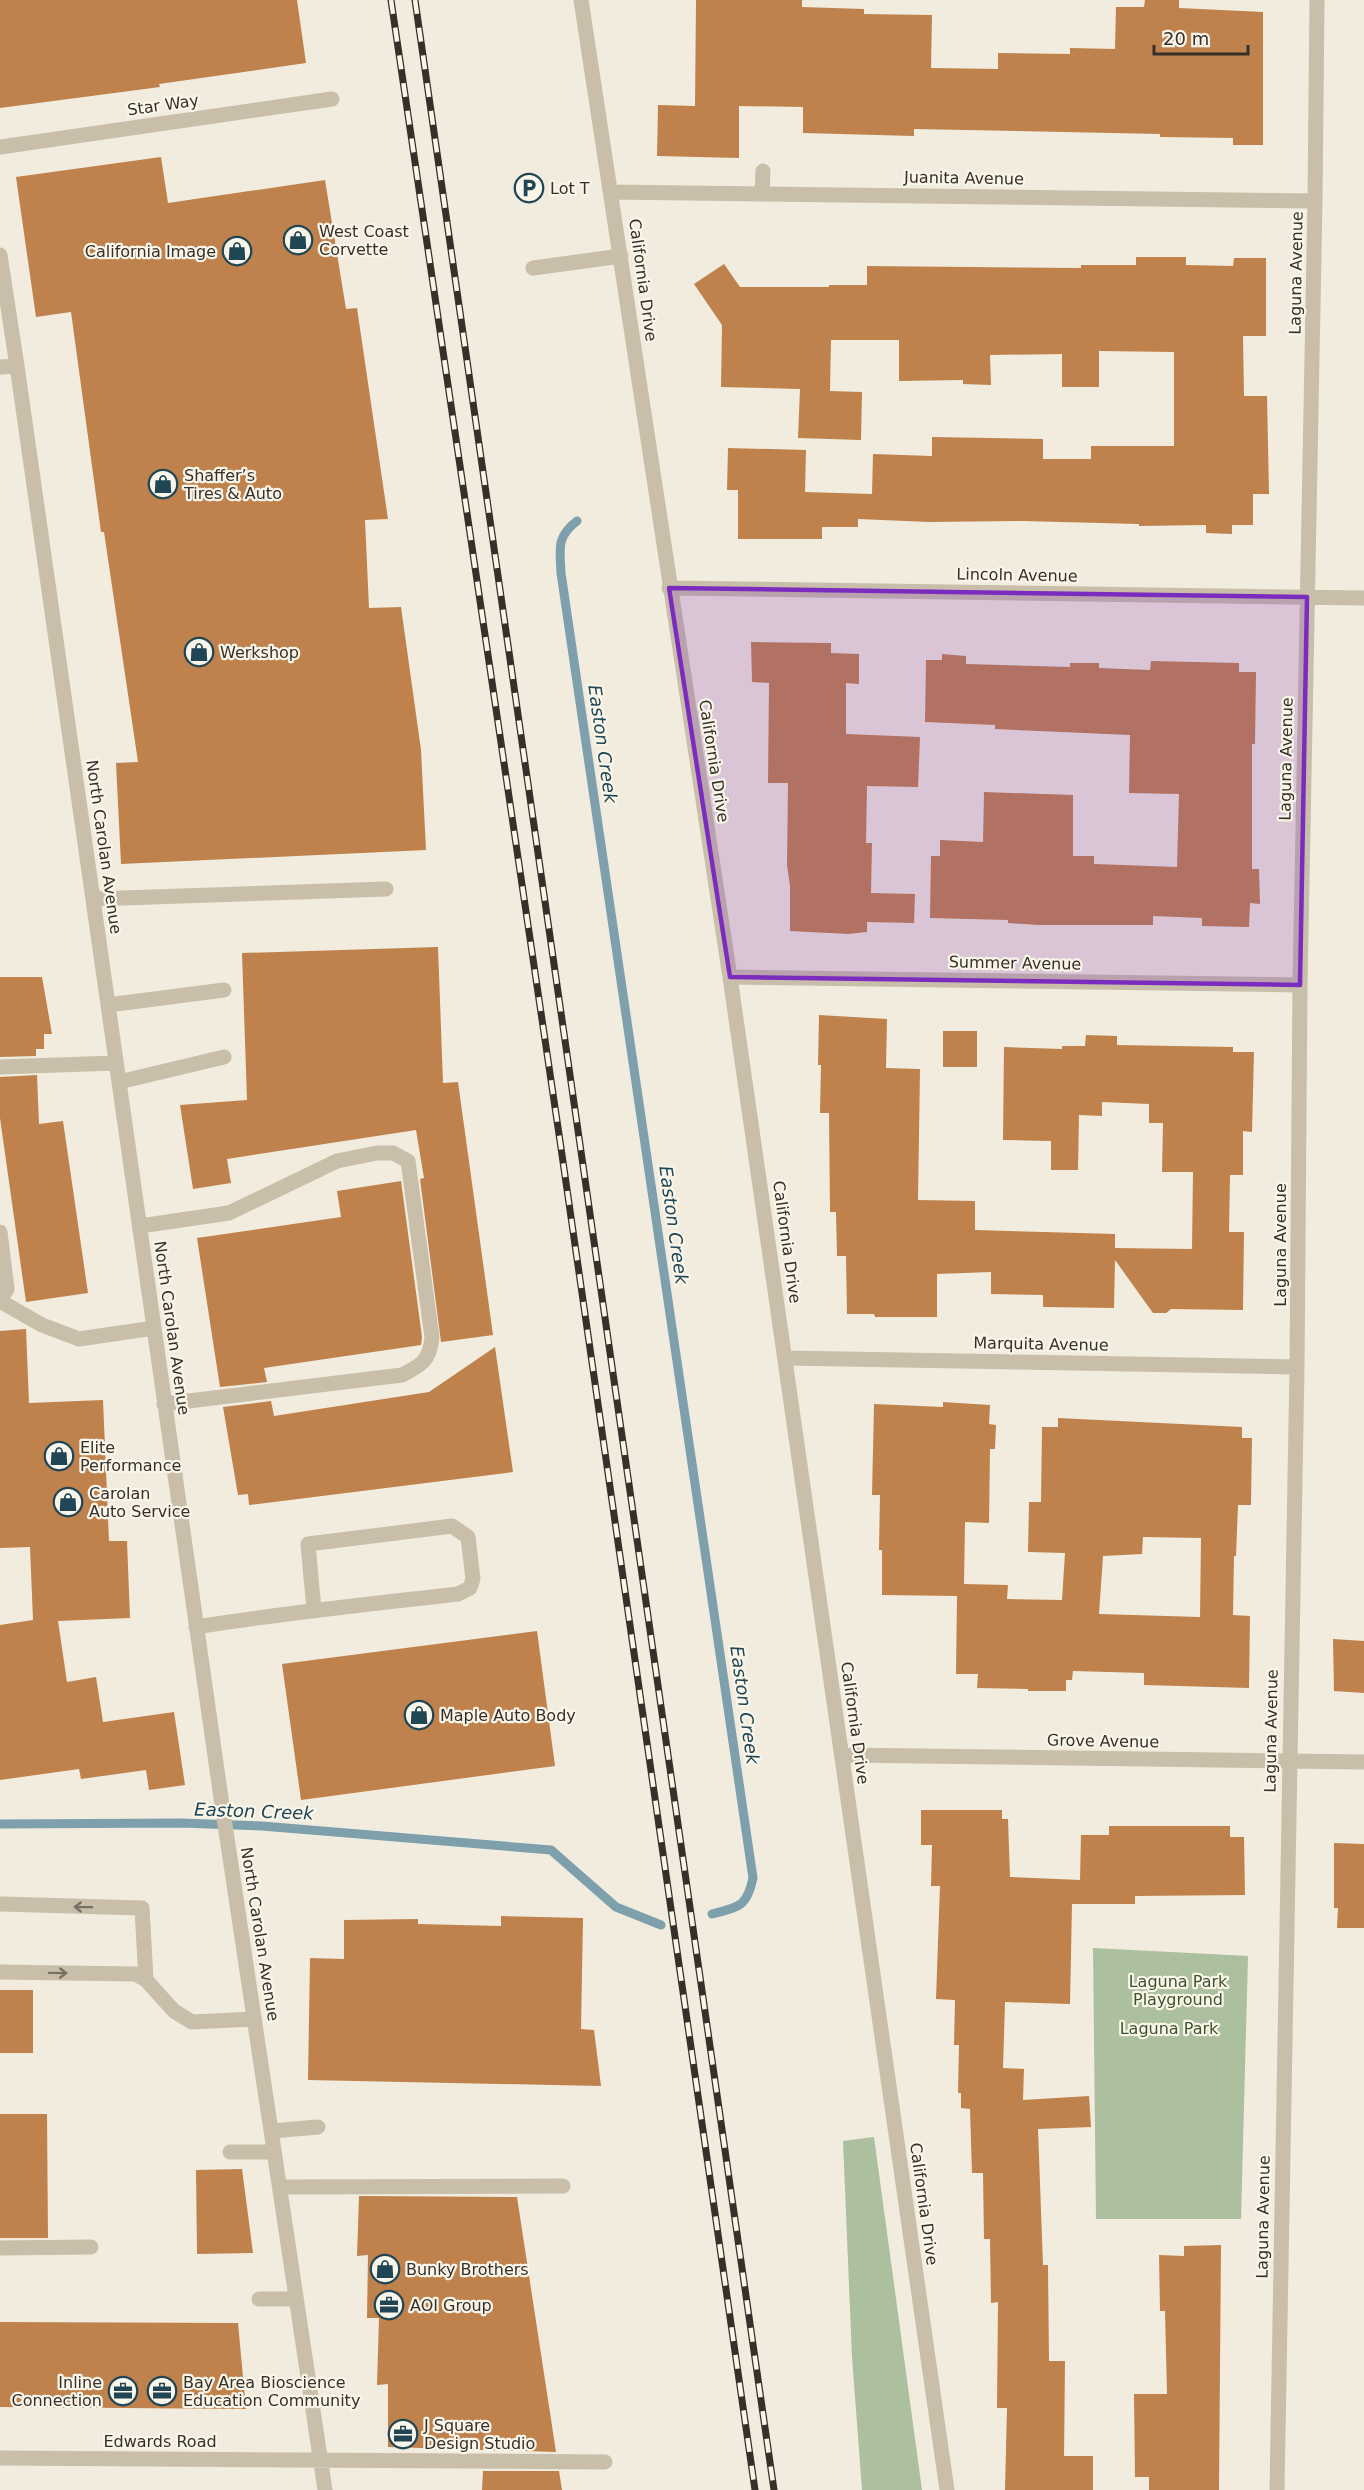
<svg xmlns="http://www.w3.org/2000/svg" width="1364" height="2490" font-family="'DejaVu Sans',sans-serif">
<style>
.green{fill:#acbf9e}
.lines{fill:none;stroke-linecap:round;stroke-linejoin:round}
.stream{stroke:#7da0ac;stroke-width:9}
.building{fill:#bf824d;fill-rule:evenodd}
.minor{stroke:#c8bea9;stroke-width:15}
.rail-casing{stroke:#363029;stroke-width:7}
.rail{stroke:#f9f5e9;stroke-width:4.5;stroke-dasharray:14;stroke-linecap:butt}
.oneway{stroke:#787063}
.marked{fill:#7b2cbf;fill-opacity:0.2;stroke:#7b2cbf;stroke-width:4.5;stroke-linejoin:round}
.labels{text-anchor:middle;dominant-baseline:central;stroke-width:4.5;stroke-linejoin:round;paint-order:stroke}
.street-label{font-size:16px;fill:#363029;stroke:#f9f5e9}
.poi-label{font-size:16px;fill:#363029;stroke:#f9f5e9;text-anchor:start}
.park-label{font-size:16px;fill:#3d532e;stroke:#f9f5e9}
.water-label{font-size:18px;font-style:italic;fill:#204655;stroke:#f9f5e9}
</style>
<rect width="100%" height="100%" fill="#f1ecdd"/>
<path class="green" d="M 1093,1948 L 1248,1956 L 1241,2219 L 1096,2219 Z
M 874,2137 L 922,2490 L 862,2490 L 852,2357 L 843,2141 Z"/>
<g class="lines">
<path class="stream" d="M 577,521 C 556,537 560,549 561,573 L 753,1878 C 747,1907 739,1907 712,1914
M 0,1824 L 181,1823 L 262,1826 L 551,1850 L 616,1907 L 661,1925"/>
</g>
<path class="building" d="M 0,0 L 297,0 L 306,63 L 159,84 L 160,87 L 0,108 Z
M 696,0 L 802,0 L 802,7 L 864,9 L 864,14 L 932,15 L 931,68 L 998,69 L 998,53 L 1070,54 L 1070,48 L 1115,49 L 1116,7 L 1144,7 L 1145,0 L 1179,0 L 1179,8 L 1263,12 L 1263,145 L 1233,145 L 1233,138 L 1160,137 L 1160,134 L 914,129 L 914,136 L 803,133 L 803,107 L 739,106 L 739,158 L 657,156 L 658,105 L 695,106 Z
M 161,157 L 168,203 L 325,180 L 346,309 L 357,308 L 388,519 L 365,520 L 369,608 L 401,607 L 421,750 L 426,850 L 121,864 L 116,763 L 138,762 L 104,532 L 101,532 L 71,312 L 36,317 L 16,177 Z
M 1136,257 L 1186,257 L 1186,265 L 1233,266 L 1234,258 L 1266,258 L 1266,336 L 1243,336 L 1244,396 L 1267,396 L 1269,494 L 1253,494 L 1253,525 L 1232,525 L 1232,534 L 1206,533 L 1206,525 L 1139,526 L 1139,524 L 1023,521 L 929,522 L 858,519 L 858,527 L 822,527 L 822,539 L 738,539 L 738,490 L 727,490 L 728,448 L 806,450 L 805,492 L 872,494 L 873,454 L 932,456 L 932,437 L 1043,439 L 1043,459 L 1091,459 L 1091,446 L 1174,446 L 1174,352 L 1099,351 L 1099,387 L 1062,387 L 1062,354 L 990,355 L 991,385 L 963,384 L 963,380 L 899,381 L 899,340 L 831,340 L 830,391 L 862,392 L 861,440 L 798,438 L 800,389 L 721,387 L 722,325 L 694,284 L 724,264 L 740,287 L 829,287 L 829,285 L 867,285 L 867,266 L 1081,268 L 1081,265 L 1136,265 Z
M 751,642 L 831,643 L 831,653 L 859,654 L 859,684 L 846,683 L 846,734 L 920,737 L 918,787 L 867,786 L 866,843 L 872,843 L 871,893 L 915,894 L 914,923 L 867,922 L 867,932 L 848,934 L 790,931 L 790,886 L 787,865 L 788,783 L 768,783 L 769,683 L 752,682 Z
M 942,654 L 966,656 L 966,664 L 1070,667 L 1070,663 L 1099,663 L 1099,668 L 1150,670 L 1151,661 L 1239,663 L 1239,672 L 1256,672 L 1255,744 L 1252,744 L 1252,869 L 1259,869 L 1260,904 L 1250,903 L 1249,927 L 1202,926 L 1202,918 L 1153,916 L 1153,925 L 1039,925 L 1008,923 L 1008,920 L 930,918 L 931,856 L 940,856 L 940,840 L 983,842 L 984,792 L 1073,795 L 1073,856 L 1094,856 L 1094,864 L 1177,867 L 1179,794 L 1129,793 L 1130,735 L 995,729 L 995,725 L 925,722 L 926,660 L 942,660 Z
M 438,947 L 443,1083 L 458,1082 L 493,1335 L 441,1342 L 420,1179 L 424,1178 L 416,1130 L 227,1159 L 231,1183 L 193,1189 L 180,1105 L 247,1100 L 242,953 Z
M 0,977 L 42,977 L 52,1034 L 44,1034 L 44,1049 L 36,1049 L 36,1056 L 0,1057 Z
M 819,1015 L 887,1019 L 886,1068 L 920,1069 L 918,1200 L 975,1201 L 975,1230 L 1115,1234 L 1115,1248 L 1192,1249 L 1193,1172 L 1162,1172 L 1163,1123 L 1149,1123 L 1149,1104 L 1102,1102 L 1102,1116 L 1079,1115 L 1078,1170 L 1051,1170 L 1051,1141 L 1003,1140 L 1004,1047 L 1062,1049 L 1062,1046 L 1085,1046 L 1086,1035 L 1117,1036 L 1117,1045 L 1233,1047 L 1233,1052 L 1254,1052 L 1252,1132 L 1243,1131 L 1243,1175 L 1230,1175 L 1229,1232 L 1244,1232 L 1243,1310 L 1171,1309 L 1166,1313 L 1153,1313 L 1115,1260 L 1114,1308 L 1043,1307 L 1043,1295 L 991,1294 L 991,1272 L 937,1274 L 937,1317 L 875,1317 L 874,1314 L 847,1314 L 846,1256 L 837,1256 L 836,1212 L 830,1212 L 829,1113 L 820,1113 L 821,1065 L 818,1065 Z
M 943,1031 L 977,1031 L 977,1067 L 943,1067 Z
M 37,1075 L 39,1124 L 63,1121 L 88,1293 L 26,1302 L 0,1118 L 0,1077 Z
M 401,1181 L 422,1337 L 421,1345 L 264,1368 L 267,1382 L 220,1387 L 197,1238 L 341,1217 L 337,1191 Z
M 26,1329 L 29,1403 L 103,1400 L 109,1541 L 127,1541 L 130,1618 L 58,1621 L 67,1682 L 96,1677 L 103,1722 L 174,1712 L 185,1785 L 149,1790 L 146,1770 L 81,1779 L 79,1769 L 0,1780 L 0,1625 L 33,1620 L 30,1547 L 0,1548 L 0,1331 Z
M 495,1347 L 513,1472 L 249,1505 L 248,1494 L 238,1495 L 223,1407 L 271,1401 L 274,1416 L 429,1392 Z
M 943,1402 L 990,1405 L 989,1424 L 996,1425 L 995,1449 L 990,1449 L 989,1523 L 965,1522 L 964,1584 L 1008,1585 L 1007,1599 L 1062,1600 L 1065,1553 L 1028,1552 L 1029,1502 L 1041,1502 L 1042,1427 L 1058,1427 L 1058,1418 L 1242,1427 L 1242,1438 L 1252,1438 L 1251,1505 L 1238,1505 L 1236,1556 L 1234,1556 L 1233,1615 L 1250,1616 L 1249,1688 L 1144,1685 L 1144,1673 L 1073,1671 L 1072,1680 L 1066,1680 L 1066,1691 L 1028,1691 L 1028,1689 L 977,1688 L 978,1674 L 956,1674 L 957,1596 L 882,1595 L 882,1550 L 879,1550 L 880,1495 L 872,1495 L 874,1404 L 943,1407 ZM 1143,1537 L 1201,1538 L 1200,1617 L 1099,1614 L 1103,1556 L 1142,1554 Z
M 537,1631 L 555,1766 L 301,1800 L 282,1664 Z
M 1333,1639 L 1364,1641 L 1364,1693 L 1334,1691 Z
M 921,1810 L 1002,1810 L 1002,1819 L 1008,1819 L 1010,1877 L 1080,1880 L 1081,1835 L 1109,1835 L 1109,1826 L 1230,1826 L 1230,1837 L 1244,1837 L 1245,1895 L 1135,1896 L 1135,1904 L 1072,1904 L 1070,2004 L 1005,2002 L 1003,2068 L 1024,2069 L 1023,2100 L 1089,2096 L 1091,2127 L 1038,2129 L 1043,2265 L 1048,2265 L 1049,2361 L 1065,2361 L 1064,2456 L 1093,2456 L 1093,2490 L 1005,2490 L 1007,2408 L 997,2408 L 998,2302 L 991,2303 L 990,2239 L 984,2239 L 983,2173 L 972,2173 L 970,2109 L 961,2108 L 961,2093 L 958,2093 L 959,2045 L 954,2045 L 955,2000 L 936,1999 L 940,1886 L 931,1886 L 932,1845 L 921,1845 Z
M 1334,1843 L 1364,1844 L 1364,1928 L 1337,1928 L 1338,1908 L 1334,1908 Z
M 501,1916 L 583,1918 L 581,2029 L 594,2030 L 601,2086 L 308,2080 L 310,1958 L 344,1959 L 344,1920 L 418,1919 L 418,1924 L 501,1926 Z
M 0,1990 L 33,1990 L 33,2053 L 0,2053 Z
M 0,2114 L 47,2114 L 48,2238 L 0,2238 Z
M 242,2169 L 253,2253 L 197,2254 L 196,2170 Z
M 359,2196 L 517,2197 L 556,2452 L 388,2447 L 388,2384 L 377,2385 L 379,2318 L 367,2318 L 368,2255 L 357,2256 Z
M 1221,2245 L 1219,2490 L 1149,2490 L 1149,2477 L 1135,2477 L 1134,2394 L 1167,2394 L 1165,2311 L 1160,2311 L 1159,2255 L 1184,2256 L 1184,2246 Z
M 0,2322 L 238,2323 L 246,2409 L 0,2407 Z
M 483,2471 L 559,2471 L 562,2490 L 482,2490 Z"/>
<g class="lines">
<path class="minor" d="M 581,0 L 730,977 L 947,2490
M 0,147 L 332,99
M 611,192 L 1315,201
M 762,194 L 763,171
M 0,255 L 17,366
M 533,268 L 621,256
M 0,367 L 17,366 L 221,1798 L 325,2490
M 669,588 L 1364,598
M 93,899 L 386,889
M 730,977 L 1300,985
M 108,1005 L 224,990
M 0,1067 L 116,1063
M 119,1082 L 224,1057
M 140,1226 L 229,1213 L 337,1161 L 377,1153 L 393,1153 L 408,1161 L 432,1337 C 430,1360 422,1365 402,1375 L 164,1404
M 0,1232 L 7,1289 L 0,1301 L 42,1325 L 79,1339 L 154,1328
M 785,1358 L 1297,1367
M 196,1627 C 283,1613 371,1604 458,1594 L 470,1588 L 473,1579 L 468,1537 L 452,1526 L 308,1544 L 314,1610
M 842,1755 L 1364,1762
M 0,1904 L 142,1908 L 146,1980
M 0,1972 L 135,1974 L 146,1980 L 174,2011 L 192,2022 L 254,2019
M 271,2131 L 318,2127
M 230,2152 L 274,2152
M 280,2187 L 563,2186
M 0,2248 L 91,2247
M 259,2299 L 296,2299
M 0,2458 L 605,2462
M 1277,2490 L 1297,1367 L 1300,985 L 1315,201 L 1317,0"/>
<g class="rail-casing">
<path id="rail" d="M 391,0 L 560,1141 L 755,2490
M 415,0 L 774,2490"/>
</g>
<use href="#rail" class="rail"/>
</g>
<defs><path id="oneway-shaft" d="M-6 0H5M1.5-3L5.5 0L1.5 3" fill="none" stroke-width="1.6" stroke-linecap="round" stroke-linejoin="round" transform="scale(1.5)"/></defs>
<g class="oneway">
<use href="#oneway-shaft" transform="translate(83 1907) rotate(-179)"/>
<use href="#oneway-shaft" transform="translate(58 1973) rotate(1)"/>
</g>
<path class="marked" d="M 669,588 L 1307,597 L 1300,985 L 730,977 Z"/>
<defs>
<g id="parking-ring" transform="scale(1.5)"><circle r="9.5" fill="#f9f5e9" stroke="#204655" stroke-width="1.5"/><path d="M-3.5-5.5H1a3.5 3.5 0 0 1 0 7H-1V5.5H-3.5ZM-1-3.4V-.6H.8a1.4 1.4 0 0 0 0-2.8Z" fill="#204655"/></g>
<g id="shop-ring" transform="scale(1.5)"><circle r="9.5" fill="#f9f5e9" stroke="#204655" stroke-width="1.5"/><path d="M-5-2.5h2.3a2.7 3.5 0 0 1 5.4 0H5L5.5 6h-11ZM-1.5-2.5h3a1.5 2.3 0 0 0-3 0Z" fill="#204655"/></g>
<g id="office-ring" transform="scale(1.5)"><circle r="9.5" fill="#f9f5e9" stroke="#204655" stroke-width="1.5"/><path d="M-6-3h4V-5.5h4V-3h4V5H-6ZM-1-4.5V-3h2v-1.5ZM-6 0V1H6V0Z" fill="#204655"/></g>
</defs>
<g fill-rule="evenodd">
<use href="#parking-ring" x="529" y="188"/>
<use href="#shop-ring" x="298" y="240"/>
<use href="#shop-ring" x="237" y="251"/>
<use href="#shop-ring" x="163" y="484"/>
<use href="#shop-ring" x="199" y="652"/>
<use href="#shop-ring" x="59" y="1456"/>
<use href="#shop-ring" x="68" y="1502"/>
<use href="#shop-ring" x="419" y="1715"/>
<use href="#shop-ring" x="385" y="2269"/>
<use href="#office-ring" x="389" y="2305"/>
<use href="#office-ring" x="123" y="2391"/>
<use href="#office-ring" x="162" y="2391"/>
<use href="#office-ring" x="403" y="2434"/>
</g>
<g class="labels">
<g class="street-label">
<text transform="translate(163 105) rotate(-8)">Star Way</text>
<text transform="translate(964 178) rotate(1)">Juanita Avenue</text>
<text transform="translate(1296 273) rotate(-89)">Laguna Avenue</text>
<text transform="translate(643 280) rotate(82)">California Drive</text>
<text transform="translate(1017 575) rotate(1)">Lincoln Avenue</text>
<text transform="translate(1286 759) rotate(-89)">Laguna Avenue</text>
<text transform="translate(714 761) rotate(81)">California Drive</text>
<text transform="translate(104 847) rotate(82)">North Carolan Avenue</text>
<text transform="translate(1015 963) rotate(1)">Summer Avenue</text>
<text transform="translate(787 1242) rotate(82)">California Drive</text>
<text transform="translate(1280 1245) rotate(-90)">Laguna Avenue</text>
<text transform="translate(172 1328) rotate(82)">North Carolan Avenue</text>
<text transform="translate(1041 1344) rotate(1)">Marquita Avenue</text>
<text transform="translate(855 1723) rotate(82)">California Drive</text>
<text transform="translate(1271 1731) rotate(-89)">Laguna Avenue</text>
<text transform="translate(1103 1741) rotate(1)">Grove Avenue</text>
<text transform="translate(260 1934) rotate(81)">North Carolan Avenue</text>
<text transform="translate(924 2204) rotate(82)">California Drive</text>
<text transform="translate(1263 2217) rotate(-89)">Laguna Avenue</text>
<text x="160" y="2441">Edwards Road</text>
</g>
<g class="poi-label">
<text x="550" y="188">Lot T</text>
<text x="319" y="231">West Coast<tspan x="319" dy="18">Corvette</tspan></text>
<text x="216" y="251" text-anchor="end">California Image</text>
<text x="184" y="475">Shaffer’s<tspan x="184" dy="18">Tires &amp; Auto</tspan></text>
<text x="220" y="652">Werkshop</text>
<text x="80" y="1447">Elite<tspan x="80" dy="18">Performance</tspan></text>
<text x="89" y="1493">Carolan<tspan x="89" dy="18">Auto Service</tspan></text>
<text x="440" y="1715">Maple Auto Body</text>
<text x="406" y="2269">Bunky Brothers</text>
<text x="410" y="2305">AOI Group</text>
<text x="102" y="2382" text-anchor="end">Inline<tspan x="102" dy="18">Connection</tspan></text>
<text x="183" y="2382">Bay Area Bioscience<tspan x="183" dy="18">Education Community</tspan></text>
<text x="424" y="2425">J Square<tspan x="424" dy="18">Design Studio</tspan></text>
</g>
<g class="park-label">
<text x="1178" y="1981">Laguna Park<tspan x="1178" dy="18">Playground</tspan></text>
<text x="1169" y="2028">Laguna Park</text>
</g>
<g class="water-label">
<text transform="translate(603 744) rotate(82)">Easton Creek</text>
<text transform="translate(674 1225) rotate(82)">Easton Creek</text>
<text transform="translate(745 1705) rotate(82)">Easton Creek</text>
<text transform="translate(254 1811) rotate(2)">Easton Creek</text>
</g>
</g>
<path d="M1154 45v9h94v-9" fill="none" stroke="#363029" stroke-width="3"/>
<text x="1163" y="45" font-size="18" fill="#363029" stroke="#f9f5e9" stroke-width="4.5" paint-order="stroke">20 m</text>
</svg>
